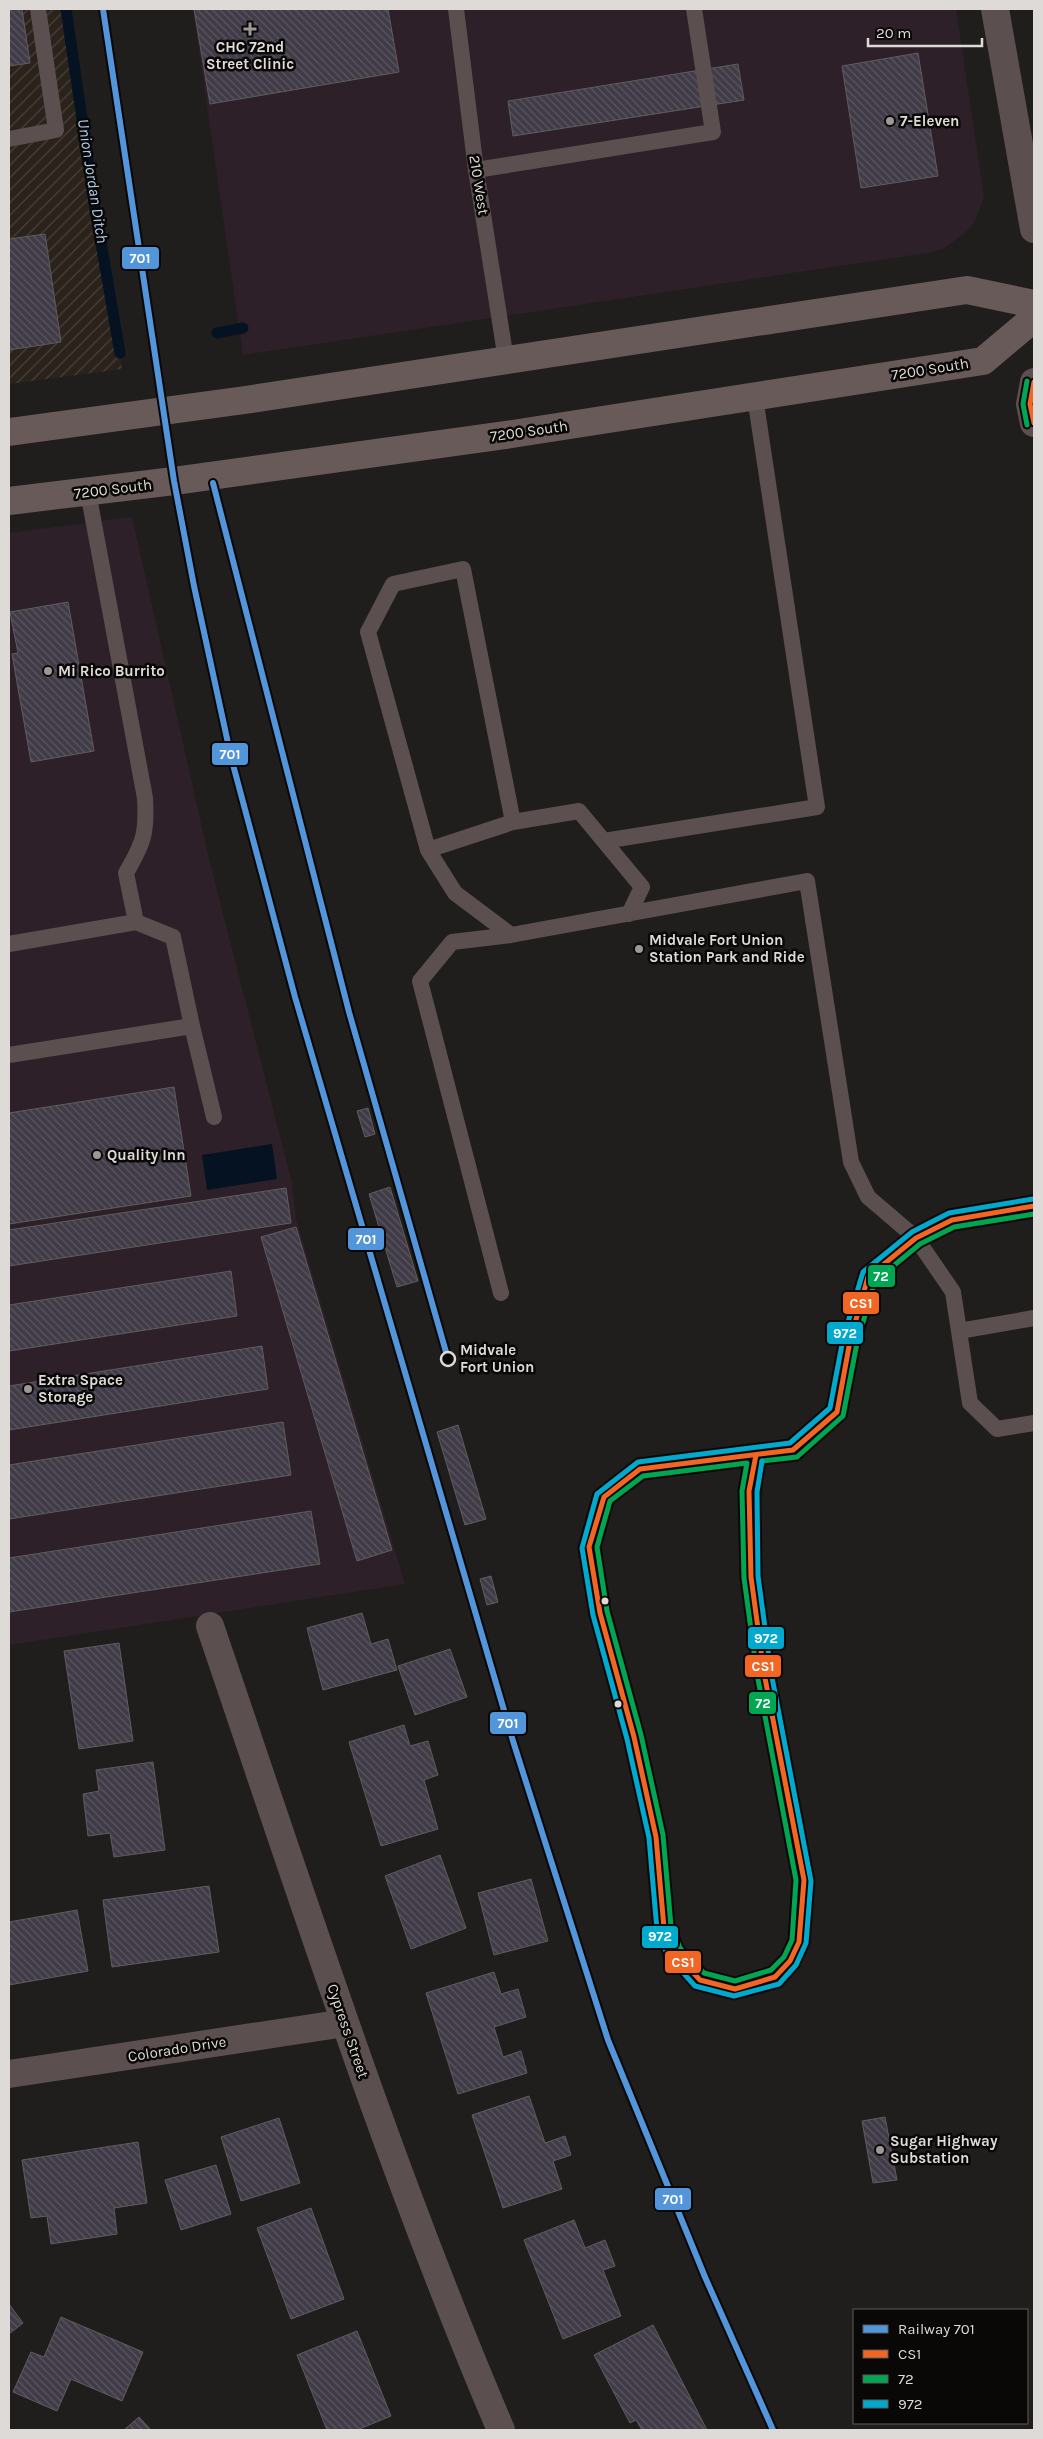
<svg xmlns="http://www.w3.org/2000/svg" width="1043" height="2439" font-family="Karla,sans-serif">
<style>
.commercial{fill:#2e2028}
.industrial{fill:url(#industrial-furrows)}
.water{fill:#041222}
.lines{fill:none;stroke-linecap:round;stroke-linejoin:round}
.stream{stroke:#041222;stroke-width:11}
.building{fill:url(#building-back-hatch);stroke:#5e5d5d}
.lane{stroke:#5b4f4f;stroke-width:16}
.street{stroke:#5b4f4f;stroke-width:28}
.primary{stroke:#675a58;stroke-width:28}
.bus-1-casing{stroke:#0a0807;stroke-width:9}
.bus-2-casing{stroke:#0a0807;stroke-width:9}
.bus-3-casing{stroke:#0a0807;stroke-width:9}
.bus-1{stroke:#f26522;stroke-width:5}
.bus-2{stroke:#00a651;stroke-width:5}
.bus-3{stroke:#00a9ce;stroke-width:5}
.rail-1-casing{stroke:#0a0807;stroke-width:10}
.rail-1{stroke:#5395db;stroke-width:6}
.poi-dot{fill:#9b9896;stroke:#0a0807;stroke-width:2}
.stop-dot{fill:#0a0807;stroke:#dddad7;stroke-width:2.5}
.bus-dot{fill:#dddad7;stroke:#0a0807;stroke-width:2}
.labels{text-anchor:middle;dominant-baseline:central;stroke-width:5;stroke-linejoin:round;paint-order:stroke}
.poi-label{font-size:15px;font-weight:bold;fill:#dddad7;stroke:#0a0807;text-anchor:start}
.street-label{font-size:15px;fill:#dddad7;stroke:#0a0807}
.stop-label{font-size:15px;font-weight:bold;fill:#dddad7;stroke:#0a0807;text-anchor:start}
.water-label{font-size:16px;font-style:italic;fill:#b0cff0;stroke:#0a0807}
.line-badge{stroke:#0a0807;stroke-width:2}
.badge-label{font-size:14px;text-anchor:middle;font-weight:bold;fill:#fff}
</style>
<defs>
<pattern id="industrial-furrows" width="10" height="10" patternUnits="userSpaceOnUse" patternTransform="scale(1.25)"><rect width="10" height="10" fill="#2a221b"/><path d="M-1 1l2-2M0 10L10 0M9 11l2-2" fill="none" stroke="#48423b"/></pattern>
<pattern id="building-back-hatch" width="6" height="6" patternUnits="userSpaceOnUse" patternTransform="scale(1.25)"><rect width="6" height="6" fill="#403b47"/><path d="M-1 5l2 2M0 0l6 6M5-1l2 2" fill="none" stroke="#5b5761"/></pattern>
</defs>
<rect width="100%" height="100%" fill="#201e1c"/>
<path class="commercial" d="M 193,9 L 956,9 L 984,197 L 975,221 L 966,232 L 943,249 L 927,253 L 243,355 Z
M 132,517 L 210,863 L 292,1183 L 296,1219 L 405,1584 L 9,1645 L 9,533 Z"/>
<path class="industrial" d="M 9,9 L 70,9 L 122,369 L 9,384 Z"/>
<path class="water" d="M 272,1144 L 277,1179 L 207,1190 L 202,1155 Z"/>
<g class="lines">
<path class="stream" d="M 66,9 L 95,208 L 120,353
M 217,333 L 243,328"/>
</g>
<path class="building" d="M 9,9 L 22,9 L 30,63 L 9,66 Z
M 194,9 L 388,9 L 399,72 L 210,104 Z
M 918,53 L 938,176 L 861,188 L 842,66 Z
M 738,64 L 744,100 L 513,136 L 508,101 Z
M 45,234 L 61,342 L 9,350 L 9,239 Z
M 68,602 L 94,751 L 31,762 L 12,654 L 18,653 L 10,612 Z
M 174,1087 L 191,1196 L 9,1224 L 9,1113 Z
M 368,1108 L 375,1134 L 365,1137 L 357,1111 Z
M 390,1187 L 418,1281 L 397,1287 L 369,1194 Z
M 286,1188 L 291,1223 L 9,1266 L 9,1230 Z
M 296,1227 L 392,1550 L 357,1561 L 261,1237 Z
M 231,1271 L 237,1316 L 9,1351 L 9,1305 Z
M 262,1346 L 268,1389 L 9,1430 L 9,1386 Z
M 283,1422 L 291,1475 L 9,1519 L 9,1465 Z
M 458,1425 L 486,1519 L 465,1525 L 437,1432 Z
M 311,1511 L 320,1564 L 9,1612 L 9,1558 Z
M 491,1576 L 498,1602 L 487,1605 L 480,1579 Z
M 362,1613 L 371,1644 L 388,1639 L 397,1670 L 323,1690 L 307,1628 Z
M 119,1643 L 133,1741 L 79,1749 L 64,1651 Z
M 450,1649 L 467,1697 L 415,1715 L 398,1666 Z
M 404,1725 L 410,1746 L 428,1741 L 438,1775 L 424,1780 L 438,1829 L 381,1846 L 349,1742 Z
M 153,1762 L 165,1850 L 114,1857 L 110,1833 L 88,1836 L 83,1794 L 99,1791 L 96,1770 Z
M 440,1855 L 466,1928 L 411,1949 L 385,1876 Z
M 531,1879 L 548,1941 L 494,1955 L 478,1893 Z
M 209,1886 L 219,1952 L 112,1967 L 103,1900 Z
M 77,1910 L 88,1971 L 9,1985 L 9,1922 Z
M 494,1972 L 501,1994 L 518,1989 L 526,2017 L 494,2027 L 503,2057 L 521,2051 L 527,2073 L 458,2094 L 426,1993 Z
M 529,2096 L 545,2143 L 565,2136 L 571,2155 L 553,2161 L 562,2189 L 503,2208 L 472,2115 Z
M 885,2117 L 897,2180 L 873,2183 L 862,2121 Z
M 279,2118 L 300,2183 L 241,2201 L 221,2137 Z
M 138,2142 L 147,2203 L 114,2208 L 117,2234 L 51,2244 L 47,2216 L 31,2218 L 22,2160 Z
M 216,2165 L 231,2214 L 181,2230 L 165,2180 Z
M 311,2208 L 344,2299 L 291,2319 L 257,2228 Z
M 574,2220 L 585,2248 L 605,2240 L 615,2266 L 603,2270 L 621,2316 L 563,2339 L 524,2240 Z
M 9,2304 L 23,2323 L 9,2334 Z
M 61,2317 L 143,2352 L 122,2401 L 71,2379 L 57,2411 L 13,2392 L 31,2352 L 44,2357 Z
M 653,2325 L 707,2430 L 642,2430 L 636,2420 L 630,2423 L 594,2355 Z
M 357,2331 L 391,2416 L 357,2430 L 327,2430 L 297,2355 Z
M 139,2417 L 151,2430 L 124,2430 Z"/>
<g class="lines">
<path class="lane" d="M 456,9 L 476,170 L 506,360
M 9,139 L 56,130 L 38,9
M 476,170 L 713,132 L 694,9
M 88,492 L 145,798 C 147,833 144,842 126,873 L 136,922 L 173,937 L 192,1026
M 604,841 L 817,807 L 755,397
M 428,850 L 513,822
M 511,935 L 455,893 L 428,850 L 368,632 L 393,584 L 463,569 L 513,822 L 579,811 L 642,887 L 629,914
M 9,944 L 136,922
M 9,1055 L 192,1026 L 214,1117
M 501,1293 L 420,981 L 452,942 L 511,935 L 807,881 L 851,1162 L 868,1197 L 916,1238 L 953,1292 L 970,1403 L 997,1429 L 1034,1423
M 959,1331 L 1034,1318
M 756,1455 L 749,1491 L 751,1577 L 764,1673 L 804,1880 L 799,1942 L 790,1961 L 775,1977 L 735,1989 L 700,1980 L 674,1952 L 664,1928 L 656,1837 L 634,1737 L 600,1613 L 589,1547 L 604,1497 L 640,1469 L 793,1450 L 837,1412 L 850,1341 L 868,1277 L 916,1238 L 952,1220 L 1034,1206"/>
<path class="street" d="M 995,9 L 1034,229
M 1034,382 L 1030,404 L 1034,423
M 210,1626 C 302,1896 389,2168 501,2430
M 9,2074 L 345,2023"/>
<path class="primary" d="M 9,432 L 245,400 L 967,290 L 1034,304
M 9,501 L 174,481 L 512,434 L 983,361 L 1034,318"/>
<g class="bus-1-casing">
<path id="bus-1" d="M 1034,382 L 1030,404 L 1034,423
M 756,1455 L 749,1491 L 751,1577 L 764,1673 L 804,1880 L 799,1942 L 790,1961 L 775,1977 L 735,1989 L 700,1980 L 674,1952 L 664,1928 L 656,1837 L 634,1737 L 600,1613 L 589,1547 L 604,1497 L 640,1469 L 793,1450 L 837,1412 L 850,1341 L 868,1277 L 916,1238 L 952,1220 L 1034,1206"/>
</g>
<g class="bus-2-casing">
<path id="bus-2" d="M 1027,381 L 1023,404 L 1027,425
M 762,1461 L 797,1457 L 843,1416 L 857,1343 L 875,1281 L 920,1244 L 954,1227 L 1034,1214
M 747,1463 L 742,1491 L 744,1578 L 757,1674 L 796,1880 L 792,1940 L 784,1957 L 771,1970 L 735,1981 L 704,1973 L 680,1948 L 671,1926 L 663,1835 L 641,1735 L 607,1611 L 597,1547 L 610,1501 L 643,1476 Z"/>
</g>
<g class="bus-3-casing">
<path id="bus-3" d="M 762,1461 L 757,1492 L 758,1576 L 771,1672 L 811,1881 L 806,1943 L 796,1965 L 779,1984 L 734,1996 L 695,1986 L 668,1956 L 657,1930 L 649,1838 L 627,1739 L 593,1615 L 582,1548 L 597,1494 L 638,1462 L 790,1443 L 830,1408 L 843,1339 L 863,1272 L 912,1232 L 949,1213 L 1033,1199"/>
</g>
<use href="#bus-1" class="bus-1"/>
<use href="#bus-2" class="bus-2"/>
<use href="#bus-3" class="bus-3"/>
<g class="rail-1-casing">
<path id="rail-1" d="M 103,9 L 174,481 L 194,586 L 231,757 L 295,997 L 513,1741 L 608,2040 L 705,2277 L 773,2430
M 213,483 L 349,1012 L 448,1359"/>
</g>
<use href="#rail-1" class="rail-1"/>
</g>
<g class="poi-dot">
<path d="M247.5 21.5h5v5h5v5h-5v5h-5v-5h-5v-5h5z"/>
<circle cx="890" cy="121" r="5"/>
<circle cx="48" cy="671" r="5"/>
<circle cx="639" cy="949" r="5"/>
<circle cx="97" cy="1155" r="5"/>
<circle cx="28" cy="1389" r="5"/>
<circle cx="880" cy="2150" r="5"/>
</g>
<circle class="stop-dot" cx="448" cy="1359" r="7"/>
<g class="bus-dot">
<circle cx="605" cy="1601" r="4.5"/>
<circle cx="618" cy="1704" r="4.5"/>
</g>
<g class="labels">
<g class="poi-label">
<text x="250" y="47" text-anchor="middle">CHC 72nd<tspan x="250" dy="17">Street Clinic</tspan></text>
<text x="900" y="121">7-Eleven</text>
<text x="58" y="671">Mi Rico Burrito</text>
<text x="649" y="940">Midvale Fort Union<tspan x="649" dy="17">Station Park and Ride</tspan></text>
<text x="107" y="1155">Quality Inn</text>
<text x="38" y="1380">Extra Space<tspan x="38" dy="17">Storage</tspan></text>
<text x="890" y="2141">Sugar Highway<tspan x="890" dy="17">Substation</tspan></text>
</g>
<g class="street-label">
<text transform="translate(479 185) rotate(81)">210 West</text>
<text transform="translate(930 369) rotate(-9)">7200 South</text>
<text transform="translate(529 431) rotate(-8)">7200 South</text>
<text transform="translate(113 489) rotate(-7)">7200 South</text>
<text transform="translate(348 2031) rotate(71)">Cypress Street</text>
<text transform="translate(177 2049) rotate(-9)">Colorado Drive</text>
</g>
<g class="stop-label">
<text x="460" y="1350">Midvale<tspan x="460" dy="17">Fort Union</tspan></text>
</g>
<g class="water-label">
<text transform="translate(93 181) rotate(81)">Union Jordan Ditch</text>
</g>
</g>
<g class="line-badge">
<rect x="121" y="246" width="39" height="24" rx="5" fill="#5395db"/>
<rect x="211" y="742" width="38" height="24" rx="5" fill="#5395db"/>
<rect x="347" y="1227" width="38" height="24" rx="5" fill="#5395db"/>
<rect x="867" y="1264" width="29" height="24" rx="5" fill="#00a651"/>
<rect x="842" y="1291" width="38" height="24" rx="5" fill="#f26522"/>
<rect x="826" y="1321" width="38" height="24" rx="5" fill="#00a9ce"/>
<rect x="747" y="1626" width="38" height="24" rx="5" fill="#00a9ce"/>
<rect x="744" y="1654" width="38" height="24" rx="5" fill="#f26522"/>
<rect x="748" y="1691" width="29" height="24" rx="5" fill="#00a651"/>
<rect x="489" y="1711" width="38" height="24" rx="5" fill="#5395db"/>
<rect x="641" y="1925" width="38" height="24" rx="5" fill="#00a9ce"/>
<rect x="664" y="1950" width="38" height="24" rx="5" fill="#f26522"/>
<rect x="654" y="2187" width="38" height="24" rx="5" fill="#5395db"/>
</g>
<g class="badge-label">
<text x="140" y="263">701</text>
<text x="230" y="759">701</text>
<text x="366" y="1244">701</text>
<text x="881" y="1281">72</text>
<text x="861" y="1308">CS1</text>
<text x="845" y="1338">972</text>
<text x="766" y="1643">972</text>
<text x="763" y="1671">CS1</text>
<text x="763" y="1708">72</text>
<text x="508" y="1728">701</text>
<text x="660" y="1941">972</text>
<text x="683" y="1967">CS1</text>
<text x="673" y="2204">701</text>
</g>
<rect width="1043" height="2439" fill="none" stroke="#dddad7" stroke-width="20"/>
<rect x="853" y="2309" width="175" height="115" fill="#0a0807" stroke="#5e5c5a"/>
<rect x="863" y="2325" width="25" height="8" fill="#5395db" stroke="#5e5c5a"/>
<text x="898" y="2334" font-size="15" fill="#dddad7">Railway 701</text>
<rect x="863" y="2350" width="25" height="8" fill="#f26522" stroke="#5e5c5a"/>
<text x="898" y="2359" font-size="15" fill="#dddad7">CS1</text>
<rect x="863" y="2375" width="25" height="8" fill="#00a651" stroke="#5e5c5a"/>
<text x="898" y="2384" font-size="15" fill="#dddad7">72</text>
<rect x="863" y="2400" width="25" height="8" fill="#00a9ce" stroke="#5e5c5a"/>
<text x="898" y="2409" font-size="15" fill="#dddad7">972</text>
<path d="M868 38v8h114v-8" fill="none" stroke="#dddad7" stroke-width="2.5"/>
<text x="876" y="38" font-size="15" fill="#dddad7" stroke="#0a0807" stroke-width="4" paint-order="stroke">20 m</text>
</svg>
